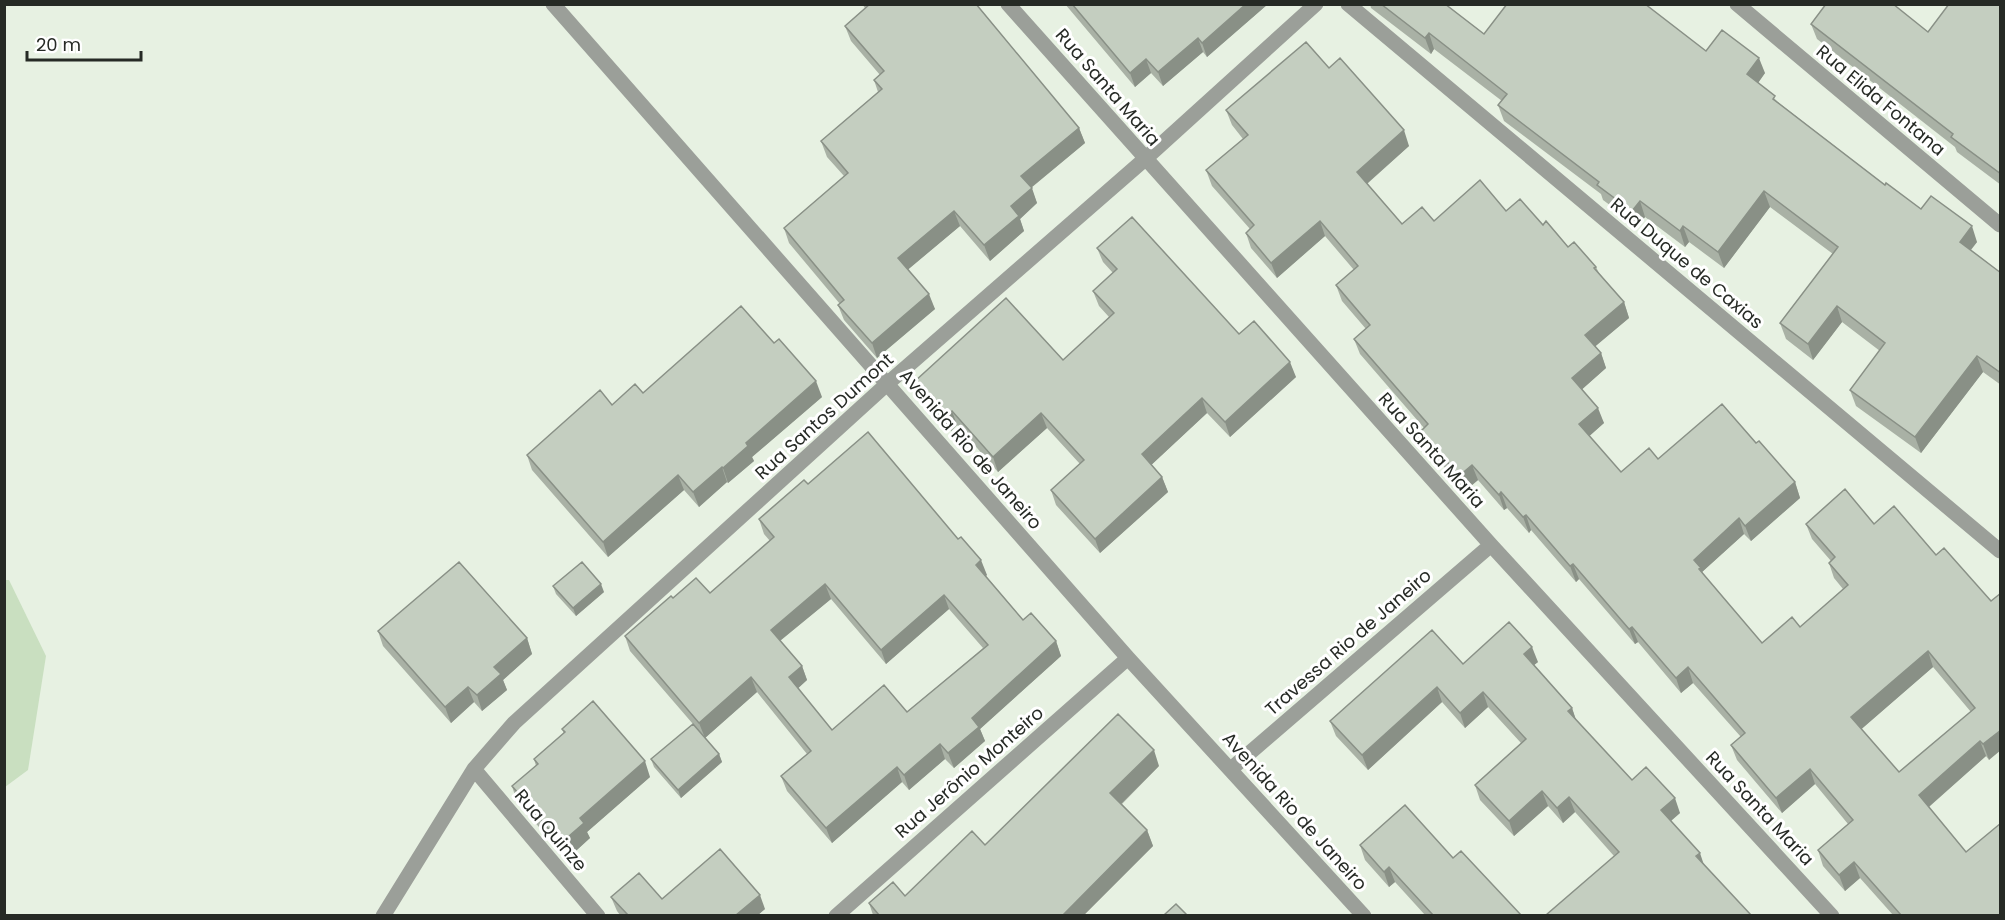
<svg xmlns="http://www.w3.org/2000/svg" width="2005" height="920" font-family="Poppins,sans-serif">
<style>
.green{fill:#c9dfc0}
.lines{fill:none;stroke-linecap:round;stroke-linejoin:round}
.minor{stroke:#9b9f99;stroke-width:15}
.wall{fill:#a9b1a5;fill-rule:evenodd}
.shaded-wall{fill:#899086}
.building{fill:#c4cec0;stroke:#899086;stroke-width:1.5;fill-rule:evenodd}
.labels{text-anchor:middle;dominant-baseline:central;stroke-width:6;stroke-linejoin:round;paint-order:stroke}
.street-label{font-size:18px;fill:#262a25;stroke:#fff}
</style>
<rect width="100%" height="100%" fill="#e7f1e2"/>
<path class="green" d="M 5,580 L 9,580 L 46,656 L 28,770 L 5,787 Z"/>
<g class="lines">
<path class="minor" d="M 553,4 L 1128,658 L 1364,916
M 1008,4 L 1491,545 L 1832,916
M 1348,4 L 2000,551
M 1737,4 L 2000,225
M 474,769 L 598,916
M 1231,769 L 1491,545
M 383,916 L 474,769 L 514,723 L 887,384 L 1145,159 L 1316,4
M 836,916 L 1128,658"/>
</g>
<path class="wall" d="M 862,4 L 976,4 L 1079,128 L 1085,143 L 1031,188 L 1037,203 L 1020,219 L 1024,231 L 990,261 L 960,226 L 908,269 L 935,309 L 877,358 L 844,320 L 838,305 L 840,304 L 789,243 L 784,228 L 844,176 L 827,157 L 821,141 L 878,92 L 874,80 L 880,75 L 851,41 L 845,26 L 865,8 Z
M 1065,4 L 1268,4 L 1207,57 L 1203,52 L 1163,86 L 1151,73 L 1135,87 Z
M 1370,4 L 1445,4 L 1484,34 L 1706,51 L 1765,73 L 1758,83 L 1778,102 L 1885,185 L 1921,209 L 1977,242 L 1971,250 L 2001,273 L 2001,385 L 1983,372 L 1921,453 L 1856,406 L 1850,390 L 1880,351 L 1842,322 L 1813,360 L 1786,339 L 1780,323 L 1833,254 L 1770,207 L 1724,268 L 1689,242 L 1685,247 L 1645,217 L 1638,226 L 1603,200 L 1601,194 L 1504,121 L 1498,105 L 1502,101 L 1434,49 L 1431,54 L 1371,8 Z
M 2001,4 L 2001,185 L 1957,152 L 1955,147 L 1817,39 L 1811,24 L 1928,32 Z
M 1329,68 L 1409,146 L 1367,184 L 1402,224 L 1506,211 L 1543,225 L 1568,247 L 1596,267 L 1599,273 L 1624,302 L 1629,318 L 1595,346 L 1601,353 L 1606,368 L 1582,389 L 1604,423 L 1589,436 L 1621,472 L 1658,459 L 1756,443 L 1795,482 L 1800,498 L 1751,541 L 1744,534 L 1702,572 L 1703,575 L 1762,643 L 1800,627 L 1843,589 L 1834,578 L 1829,563 L 1831,561 L 1812,539 L 1806,524 L 1874,524 L 1936,555 L 1989,760 L 1986,756 L 1929,807 L 2001,915 L 1893,915 L 1860,878 L 1845,891 L 1823,866 L 1818,850 L 1848,824 L 1815,784 L 1782,813 L 1737,760 L 1731,745 L 1741,737 L 1693,683 L 1681,693 L 1638,642 L 1635,644 L 1579,579 L 1576,582 L 1531,530 L 1529,533 L 1507,508 L 1504,510 L 1478,480 L 1465,491 L 1426,446 L 1421,431 L 1424,428 L 1360,354 L 1354,339 L 1366,329 L 1342,301 L 1336,285 L 1354,270 L 1325,236 L 1277,278 L 1251,248 L 1246,233 L 1250,229 L 1212,186 L 1206,170 L 1243,139 L 1232,125 L 1226,110 ZM 1933,667 L 1971,712 L 1899,772 L 1861,729 Z
M 1097,248 L 1239,334 L 1296,377 L 1230,437 L 1207,413 L 1151,465 L 1162,477 L 1168,492 L 1100,553 L 1056,505 L 1051,490 L 1080,464 L 1047,428 L 998,472 L 957,425 L 951,431 L 919,397 L 914,382 L 1063,360 L 1109,317 L 1099,306 L 1093,291 L 1113,273 L 1103,262 Z
M 643,393 L 822,397 L 752,457 L 754,461 L 728,483 L 727,482 L 699,507 L 684,490 L 608,557 L 532,470 L 527,455 L 612,405 Z
M 808,484 L 987,575 L 986,576 L 1023,620 L 1056,641 L 1061,656 L 980,729 L 985,741 L 954,768 L 945,759 L 909,790 L 902,782 L 832,843 L 787,791 L 781,776 L 807,754 L 757,692 L 705,738 L 630,651 L 625,636 L 673,598 L 710,593 L 770,541 L 764,534 L 759,519 ZM 831,599 L 886,664 L 949,609 L 983,648 L 907,712 L 832,730 L 798,688 L 807,680 L 802,666 L 780,641 Z
M 553,586 L 604,592 L 576,616 L 556,594 Z
M 378,631 L 527,638 L 532,654 L 503,680 L 507,690 L 482,711 L 474,702 L 451,723 L 383,646 Z
M 1538,662 L 1534,665 L 1572,708 L 1576,720 L 1632,780 L 1680,813 L 1671,821 L 1614,856 L 1575,812 L 1563,823 L 1548,806 L 1514,836 L 1480,800 L 1475,785 L 1521,743 L 1488,707 L 1465,728 L 1442,702 L 1368,770 L 1336,736 L 1330,721 L 1463,664 Z
M 562,729 L 650,777 L 587,832 L 590,838 L 567,859 L 517,802 L 512,786 L 536,766 L 534,759 L 564,734 Z
M 719,754 L 722,762 L 681,798 L 654,767 L 651,759 Z
M 1159,766 L 1122,804 L 1147,830 L 1153,846 L 1084,915 L 873,915 L 869,903 L 905,896 L 985,845 Z
M 1360,845 L 1453,858 L 1521,915 L 1425,915 L 1395,882 L 1389,887 L 1365,860 Z
M 611,897 L 662,899 L 765,909 L 758,915 L 620,915 L 617,911 Z"/>
<path class="shaded-wall" d="M 1246,4 L 1268,4 L 1207,57 L 1202,43 Z
M 1429,33 L 1434,49 L 1431,54 L 1425,38 Z
M 1198,38 L 1203,52 L 1163,86 L 1158,72 Z
M 1759,58 L 1765,73 L 1753,90 L 1747,74 Z
M 1146,59 L 1151,73 L 1135,87 L 1130,73 Z
M 1079,128 L 1085,143 L 1027,191 L 1021,176 Z
M 1404,130 L 1409,146 L 1362,188 L 1357,172 Z
M 1032,188 L 1037,203 L 1020,219 L 1024,231 L 990,261 L 984,245 L 1011,206 Z
M 1764,191 L 1770,207 L 1724,268 L 1718,252 Z
M 1640,201 L 1645,217 L 1638,226 L 1632,211 Z
M 954,211 L 960,226 L 904,273 L 898,258 Z
M 1320,221 L 1325,236 L 1277,278 L 1271,263 Z
M 1683,226 L 1689,242 L 1685,247 L 1680,231 Z
M 1972,226 L 1977,242 L 1965,257 L 1960,242 Z
M 929,294 L 935,309 L 877,358 L 872,343 Z
M 1624,302 L 1629,318 L 1591,350 L 1585,335 Z
M 1837,306 L 1842,322 L 1813,360 L 1808,344 Z
M 1601,353 L 1606,368 L 1578,393 L 1572,378 Z
M 1977,356 L 1983,372 L 1921,453 L 1915,437 Z
M 1290,362 L 1296,377 L 1230,437 L 1225,422 Z
M 816,381 L 822,397 L 752,457 L 754,461 L 728,483 L 723,468 L 746,443 Z
M 1202,398 L 1207,413 L 1147,469 L 1142,454 Z
M 1598,408 L 1604,423 L 1585,440 L 1579,424 Z
M 952,411 L 957,425 L 951,431 L 946,416 Z
M 1041,413 L 1047,428 L 998,472 L 993,457 Z
M 1472,465 L 1478,480 L 1465,491 L 1459,476 Z
M 722,467 L 727,482 L 699,507 L 693,492 Z
M 678,475 L 684,490 L 608,557 L 603,542 Z
M 1162,477 L 1168,492 L 1100,553 L 1095,539 Z
M 1795,482 L 1800,498 L 1751,541 L 1745,526 Z
M 1501,492 L 1507,508 L 1504,510 L 1499,495 Z
M 1526,515 L 1531,530 L 1529,533 L 1523,517 Z
M 1739,518 L 1744,534 L 1702,572 L 1706,583 L 1694,560 Z
M 981,560 L 987,575 L 982,579 L 976,565 Z
M 1573,564 L 1579,579 L 1576,582 L 1570,566 Z
M 601,584 L 604,592 L 576,616 L 573,608 Z
M 825,584 L 831,599 L 776,644 L 771,630 Z
M 944,595 L 949,609 L 886,664 L 881,650 Z
M 1632,627 L 1638,642 L 1635,644 L 1629,629 Z
M 527,638 L 532,654 L 503,680 L 507,690 L 482,711 L 477,695 L 494,667 Z
M 1056,641 L 1061,656 L 980,729 L 985,741 L 954,768 L 948,753 L 972,718 Z
M 1532,647 L 1538,662 L 1529,669 L 1524,654 Z
M 1928,651 L 1933,667 L 1857,733 L 1851,717 Z
M 802,666 L 807,680 L 794,692 L 789,677 Z
M 1688,667 L 1693,683 L 1681,693 L 1676,678 Z
M 751,677 L 757,692 L 705,738 L 699,723 Z
M 468,687 L 474,702 L 451,723 L 445,707 Z
M 1437,687 L 1442,702 L 1368,770 L 1362,755 Z
M 1483,692 L 1488,707 L 1465,728 L 1460,713 Z
M 1572,708 L 1577,723 L 1568,711 Z
M 2001,730 L 2001,750 L 1989,760 L 1983,744 Z
M 1980,741 L 1986,756 L 1924,811 L 1919,795 Z
M 940,744 L 945,759 L 909,790 L 904,775 Z
M 1154,750 L 1159,766 L 1116,809 L 1110,793 Z
M 719,754 L 722,762 L 681,798 L 678,790 Z
M 645,761 L 650,777 L 587,832 L 590,838 L 567,859 L 561,843 L 580,818 Z
M 897,767 L 902,782 L 832,843 L 826,828 Z
M 1810,769 L 1815,784 L 1782,813 L 1776,798 Z
M 1542,791 L 1548,806 L 1514,836 L 1509,821 Z
M 1569,797 L 1575,812 L 1563,823 L 1557,808 Z
M 1675,798 L 1680,813 L 1666,825 L 1661,810 Z
M 1147,830 L 1153,846 L 1084,915 L 1064,915 L 1064,914 Z
M 1700,853 L 1705,868 L 1696,856 Z
M 1854,862 L 1860,878 L 1845,891 L 1839,875 Z
M 1389,867 L 1395,882 L 1389,887 L 1384,872 Z
M 760,895 L 765,909 L 758,915 L 736,915 Z"/>
<path class="building" d="M 870,4 L 976,4 L 1079,128 L 1021,176 L 1032,188 L 1011,206 L 1019,216 L 984,245 L 954,211 L 898,258 L 929,294 L 872,343 L 838,305 L 844,300 L 784,228 L 848,173 L 821,141 L 882,89 L 874,80 L 884,71 L 845,26 Z
M 1072,4 L 1246,4 L 1202,43 L 1198,38 L 1158,72 L 1146,59 L 1130,73 Z
M 1381,4 L 1445,4 L 1484,34 L 1507,4 L 1645,4 L 1706,51 L 1722,30 L 1759,58 L 1747,74 L 1775,96 L 1773,99 L 1885,185 L 1886,183 L 1921,209 L 1931,196 L 1972,226 L 1960,242 L 2001,273 L 2001,373 L 1977,356 L 1915,437 L 1850,390 L 1885,343 L 1837,306 L 1808,344 L 1780,323 L 1838,247 L 1764,191 L 1718,252 L 1683,226 L 1680,231 L 1640,201 L 1632,211 L 1597,185 L 1599,182 L 1498,105 L 1507,94 L 1429,33 L 1425,38 Z
M 1826,4 L 1893,4 L 1928,32 L 1949,4 L 2001,4 L 2001,174 L 1951,137 L 1953,134 L 1811,24 Z
M 1306,42 L 1329,68 L 1340,58 L 1404,130 L 1357,172 L 1402,224 L 1422,207 L 1434,221 L 1480,180 L 1506,211 L 1520,199 L 1543,225 L 1546,221 L 1568,247 L 1574,242 L 1596,267 L 1594,268 L 1624,302 L 1585,335 L 1601,353 L 1572,378 L 1598,408 L 1579,424 L 1621,472 L 1649,448 L 1658,459 L 1722,404 L 1756,443 L 1759,441 L 1795,482 L 1745,526 L 1739,518 L 1694,560 L 1701,568 L 1699,569 L 1762,643 L 1792,617 L 1800,627 L 1848,585 L 1829,563 L 1835,557 L 1806,524 L 1845,489 L 1874,524 L 1894,506 L 1936,555 L 1944,548 L 1991,601 L 2001,593 L 2001,730 L 1983,744 L 1980,741 L 1919,795 L 1966,852 L 2001,823 L 2001,915 L 1901,915 L 1854,862 L 1839,875 L 1818,850 L 1853,820 L 1810,769 L 1776,798 L 1731,745 L 1745,733 L 1688,667 L 1676,678 L 1632,627 L 1629,629 L 1573,564 L 1570,566 L 1526,515 L 1523,517 L 1501,492 L 1499,495 L 1472,465 L 1459,476 L 1421,431 L 1428,424 L 1354,339 L 1370,325 L 1336,285 L 1358,266 L 1320,221 L 1271,263 L 1246,233 L 1254,225 L 1206,170 L 1248,135 L 1226,110 ZM 1928,651 L 1975,708 L 1899,772 L 1851,717 Z
M 1132,217 L 1239,334 L 1254,321 L 1290,362 L 1225,422 L 1202,398 L 1142,454 L 1162,477 L 1095,539 L 1051,490 L 1084,460 L 1041,413 L 993,457 L 952,411 L 946,416 L 914,382 L 1006,298 L 1063,360 L 1114,313 L 1093,291 L 1117,269 L 1097,248 Z
M 741,306 L 774,343 L 779,339 L 816,381 L 746,443 L 748,446 L 723,468 L 722,467 L 693,492 L 678,475 L 603,542 L 527,455 L 600,390 L 612,405 L 635,384 L 643,393 Z
M 868,432 L 958,539 L 961,537 L 981,560 L 976,565 L 1023,620 L 1031,613 L 1056,641 L 972,718 L 979,727 L 948,753 L 940,744 L 904,775 L 897,767 L 826,828 L 781,776 L 811,751 L 751,677 L 699,723 L 625,636 L 671,596 L 673,598 L 696,578 L 710,593 L 774,537 L 759,519 L 804,480 L 808,484 ZM 825,584 L 881,650 L 944,595 L 988,645 L 907,712 L 884,685 L 832,730 L 789,677 L 802,666 L 771,630 Z
M 459,562 L 527,638 L 494,667 L 501,674 L 477,695 L 468,687 L 445,707 L 378,631 Z
M 582,562 L 601,584 L 573,608 L 553,586 Z
M 1509,622 L 1532,647 L 1524,654 L 1572,708 L 1568,711 L 1632,780 L 1646,767 L 1675,798 L 1661,810 L 1700,853 L 1696,856 L 1751,915 L 1546,915 L 1619,852 L 1569,797 L 1557,808 L 1542,791 L 1509,821 L 1475,785 L 1526,739 L 1483,692 L 1460,713 L 1437,687 L 1362,755 L 1330,721 L 1432,630 L 1463,664 Z
M 593,701 L 645,761 L 580,818 L 584,823 L 561,843 L 512,786 L 538,764 L 534,759 L 565,732 L 562,729 Z
M 1118,714 L 1154,750 L 1110,793 L 1147,830 L 1064,914 L 1065,915 L 879,915 L 869,903 L 893,882 L 905,896 L 972,831 L 985,845 Z
M 693,724 L 719,754 L 678,790 L 651,759 Z
M 1405,805 L 1453,858 L 1461,851 L 1521,915 L 1433,915 L 1389,867 L 1384,872 L 1360,845 Z
M 720,849 L 760,895 L 736,915 L 628,915 L 611,897 L 639,873 L 662,899 Z
M 1176,904 L 1187,915 L 1164,915 Z"/>
<g class="labels">
<g class="street-label">
<text transform="translate(1108 87) rotate(49)">Rua Santa Maria</text>
<text transform="translate(1881 100) rotate(40)">Rua Elida Fontana</text>
<text transform="translate(1687 263) rotate(40)">Rua Duque de Caxias</text>
<text transform="translate(824 416) rotate(-42)">Rua Santos Dumont</text>
<text transform="translate(971 449) rotate(49)">Avenida Rio de Janeiro</text>
<text transform="translate(1432 450) rotate(48)">Rua Santa Maria</text>
<text transform="translate(1348 642) rotate(-41)">Travessa Rio de Janeiro</text>
<text transform="translate(969 772) rotate(-41)">Rua Jerônio Monteiro</text>
<text transform="translate(1760 808) rotate(47)">Rua Santa Maria</text>
<text transform="translate(1295 811) rotate(48)">Avenida Rio de Janeiro</text>
<text transform="translate(551 830) rotate(50)">Rua Quinze</text>
</g>
</g>
<rect width="2005" height="920" fill="none" stroke="#262a25" stroke-width="12"/>
<path d="M27 51v9h114v-9" fill="none" stroke="#262a25" stroke-width="3"/>
<text x="36" y="51" font-size="18" fill="#262a25" stroke="#ffffff" stroke-width="4.5" paint-order="stroke">20 m</text>
</svg>
